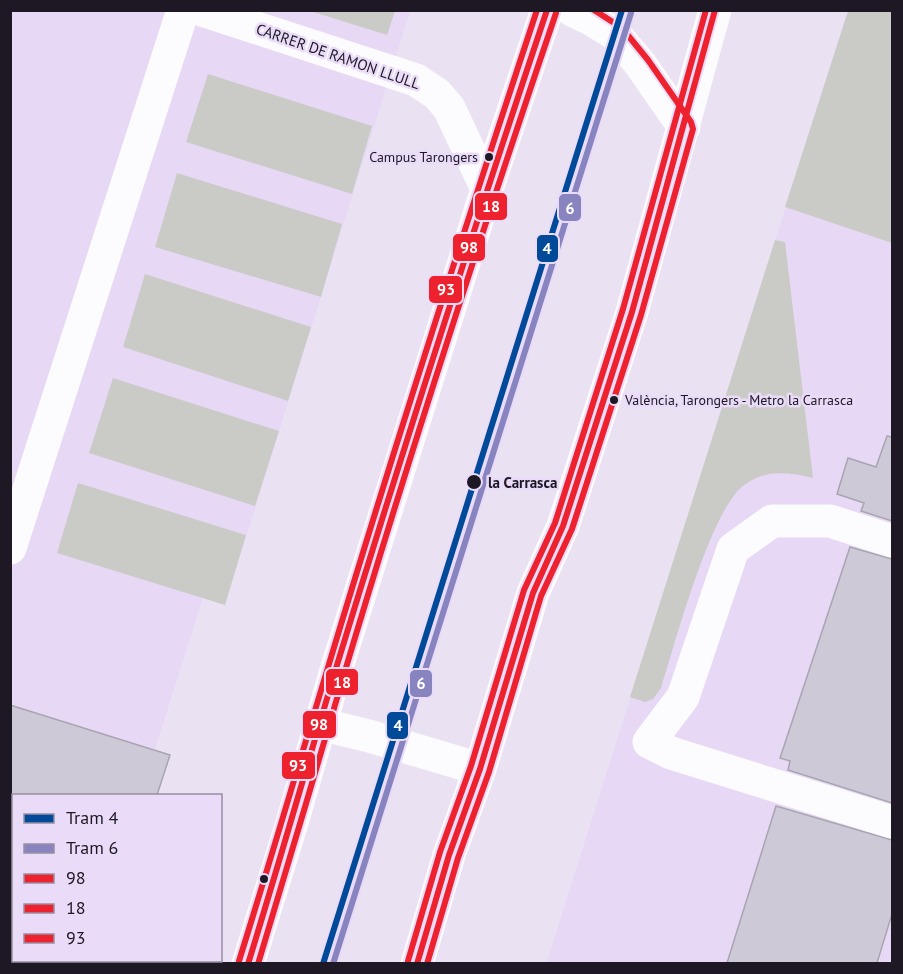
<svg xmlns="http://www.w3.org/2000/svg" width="903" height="974" font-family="'PT Sans',sans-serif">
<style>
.built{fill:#e7d9f5}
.green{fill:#cacbc7}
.building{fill:#cdc9d7;stroke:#a9a4b1;stroke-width:1.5}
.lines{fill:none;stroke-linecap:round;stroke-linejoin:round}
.minor{stroke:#fcfbfd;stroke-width:33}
.major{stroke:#fcfbfd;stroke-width:33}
.bus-1-casing{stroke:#eadcf9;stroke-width:10}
.bus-2-casing{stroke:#eadcf9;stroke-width:10}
.bus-3-casing{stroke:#eadcf9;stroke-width:10}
.bus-1{stroke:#ed222e;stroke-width:6}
.bus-2{stroke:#ed222e;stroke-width:6}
.bus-3{stroke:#ed222e;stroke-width:6}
.tram-1-casing{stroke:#eadcf9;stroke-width:10}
.tram-2-casing{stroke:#eadcf9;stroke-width:10}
.tram-1{stroke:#004a99;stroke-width:6}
.tram-2{stroke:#8884bf;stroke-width:6}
.bus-dot{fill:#1d1823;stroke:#eadcf9;stroke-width:2}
.labels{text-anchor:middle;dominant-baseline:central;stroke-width:5;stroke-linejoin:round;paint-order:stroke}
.bus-label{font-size:14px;fill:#1d1823;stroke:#eadcf9;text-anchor:end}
.street-label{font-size:15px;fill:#1d1823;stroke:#eadcf9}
.stop-label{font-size:15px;font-weight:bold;fill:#1d1823;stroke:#eadcf9;text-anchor:start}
.line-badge{stroke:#eadcf9;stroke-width:2}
.badge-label{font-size:16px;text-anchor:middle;font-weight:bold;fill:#fff}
</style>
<rect width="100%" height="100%" fill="#eae2f3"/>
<path class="built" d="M 10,11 L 410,11 L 225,605 L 203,598 L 155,749 L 170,755 L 157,795 L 14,796 L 14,960 L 87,961 L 86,963 L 11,963 Z
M 848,11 L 892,11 L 892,963 L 546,964 Z"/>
<path class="green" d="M 310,11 L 395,11 L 387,35 Z
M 848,11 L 892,11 L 892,243 L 785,207 Z
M 208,74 L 372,126 L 352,194 L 186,142 Z
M 177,173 L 342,224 L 321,297 L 155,247 Z
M 775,240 L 785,242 L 813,478 C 787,472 765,469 743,486 C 710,512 675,644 661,688 L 653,699 L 645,702 L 630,697 Z
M 145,274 L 311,327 L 288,401 L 123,347 Z
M 113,378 L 279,431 L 255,506 L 89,453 Z
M 78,483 L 246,535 L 225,605 L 57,553 Z"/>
<path class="building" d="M 887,436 L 892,437 L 892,521 L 861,511 L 864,503 L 837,494 L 848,458 L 876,467 Z
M 850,547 L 892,559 L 892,803 L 788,770 L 790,761 L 780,758 Z
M 10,705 L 170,755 L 157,795 L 10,795 Z
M 776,806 L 892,840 L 892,914 L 877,963 L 727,963 Z"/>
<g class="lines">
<path class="minor" d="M 892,541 L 830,521 L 772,521 L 733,549 L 683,697 L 649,742 L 671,753 L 892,822
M 10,548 L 183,10"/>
<path class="major" d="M 202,10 L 416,80 L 437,94 L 449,108 L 487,189
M 572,10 L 591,19 L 615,34 L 641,65 L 684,127
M 320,724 L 369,736 L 480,769
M 248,964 L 291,826 L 337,667 L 487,189 L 547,10
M 417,964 L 449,855 L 480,769 L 533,593 L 563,526 L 632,312 L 715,10"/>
<g class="bus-1-casing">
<path id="bus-1" d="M 248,964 C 279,864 307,765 337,665 C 404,446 474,228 547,10
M 417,964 L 449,855 L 480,769 L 533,593 L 563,526 L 632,312 L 715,10"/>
</g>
<g class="bus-2-casing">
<path id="bus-2" d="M 258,964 C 288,866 316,769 345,671 C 411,450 482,231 556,13
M 427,964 L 458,858 L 489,772 L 541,596 L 572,529 L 641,315 L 693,129 L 691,122 L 648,60 L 622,28 L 594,10"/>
</g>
<g class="bus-3-casing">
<path id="bus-3" d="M 239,961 C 270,862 299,763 329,664 C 395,445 465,227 537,10
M 408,961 L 440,852 L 471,766 L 524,590 L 555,523 L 623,309 L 706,10"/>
</g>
<use href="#bus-1" class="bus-1"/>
<use href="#bus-2" class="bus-2"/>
<use href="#bus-3" class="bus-3"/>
<g class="tram-1-casing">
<path id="tram-1" d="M 323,964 L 622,10"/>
</g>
<g class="tram-2-casing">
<path id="tram-2" d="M 333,964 L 631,13"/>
</g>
<use href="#tram-1" class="tram-1"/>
<use href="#tram-2" class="tram-2"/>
</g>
<g class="bus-dot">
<circle cx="489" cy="157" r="5"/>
<circle cx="614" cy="400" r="5"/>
<circle cx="474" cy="482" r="8"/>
<circle cx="264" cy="879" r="5"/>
</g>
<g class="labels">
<g class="bus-label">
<text x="478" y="157">Campus Tarongers</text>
<text x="625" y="400" text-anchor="start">València, Tarongers - Metro la Carrasca</text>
</g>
<g class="street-label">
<text transform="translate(338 56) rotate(19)">CARRER DE RAMON LLULL</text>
</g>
<g class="stop-label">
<text x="488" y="482">la Carrasca</text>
</g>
</g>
<g class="line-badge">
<rect x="474" y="192" width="34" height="29" rx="6" fill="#ed222e"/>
<rect x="558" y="193" width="24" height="29" rx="6" fill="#8884bf"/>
<rect x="452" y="233" width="34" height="29" rx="6" fill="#ed222e"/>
<rect x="536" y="234" width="23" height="29" rx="6" fill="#004a99"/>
<rect x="428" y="275" width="35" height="29" rx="6" fill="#ed222e"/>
<rect x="325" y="668" width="34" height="28" rx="6" fill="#ed222e"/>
<rect x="409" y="669" width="24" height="29" rx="6" fill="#8884bf"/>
<rect x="302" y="710" width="35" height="29" rx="6" fill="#ed222e"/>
<rect x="386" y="711" width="23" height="29" rx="6" fill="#004a99"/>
<rect x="281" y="751" width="35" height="29" rx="6" fill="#ed222e"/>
</g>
<g class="badge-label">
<text x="491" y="212">18</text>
<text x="570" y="214">6</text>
<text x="469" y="253">98</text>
<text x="547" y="254">4</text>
<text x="446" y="295">93</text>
<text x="342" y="688">18</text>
<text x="421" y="689">6</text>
<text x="319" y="730">98</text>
<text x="398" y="731">4</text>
<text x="298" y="771">93</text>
</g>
<rect width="903" height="974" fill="none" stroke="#1d1823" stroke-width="24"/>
<rect x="12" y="794" width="210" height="168" fill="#eadcf9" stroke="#988ea3" stroke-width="1.5"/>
<rect x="24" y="814" width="30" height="9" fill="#004a99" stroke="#988ea3" stroke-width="1.5"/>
<text x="66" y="824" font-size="18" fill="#1d1823">Tram 4</text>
<rect x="24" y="844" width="30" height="9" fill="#8884bf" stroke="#988ea3" stroke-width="1.5"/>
<text x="66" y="854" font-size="18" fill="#1d1823">Tram 6</text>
<rect x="24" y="874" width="30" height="9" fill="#ed222e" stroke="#988ea3" stroke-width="1.5"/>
<text x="66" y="884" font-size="18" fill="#1d1823">98</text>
<rect x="24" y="904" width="30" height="9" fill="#ed222e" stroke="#988ea3" stroke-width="1.5"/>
<text x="66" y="914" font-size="18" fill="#1d1823">18</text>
<rect x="24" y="934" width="30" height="9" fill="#ed222e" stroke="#988ea3" stroke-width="1.5"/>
<text x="66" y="944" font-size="18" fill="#1d1823">93</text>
</svg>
